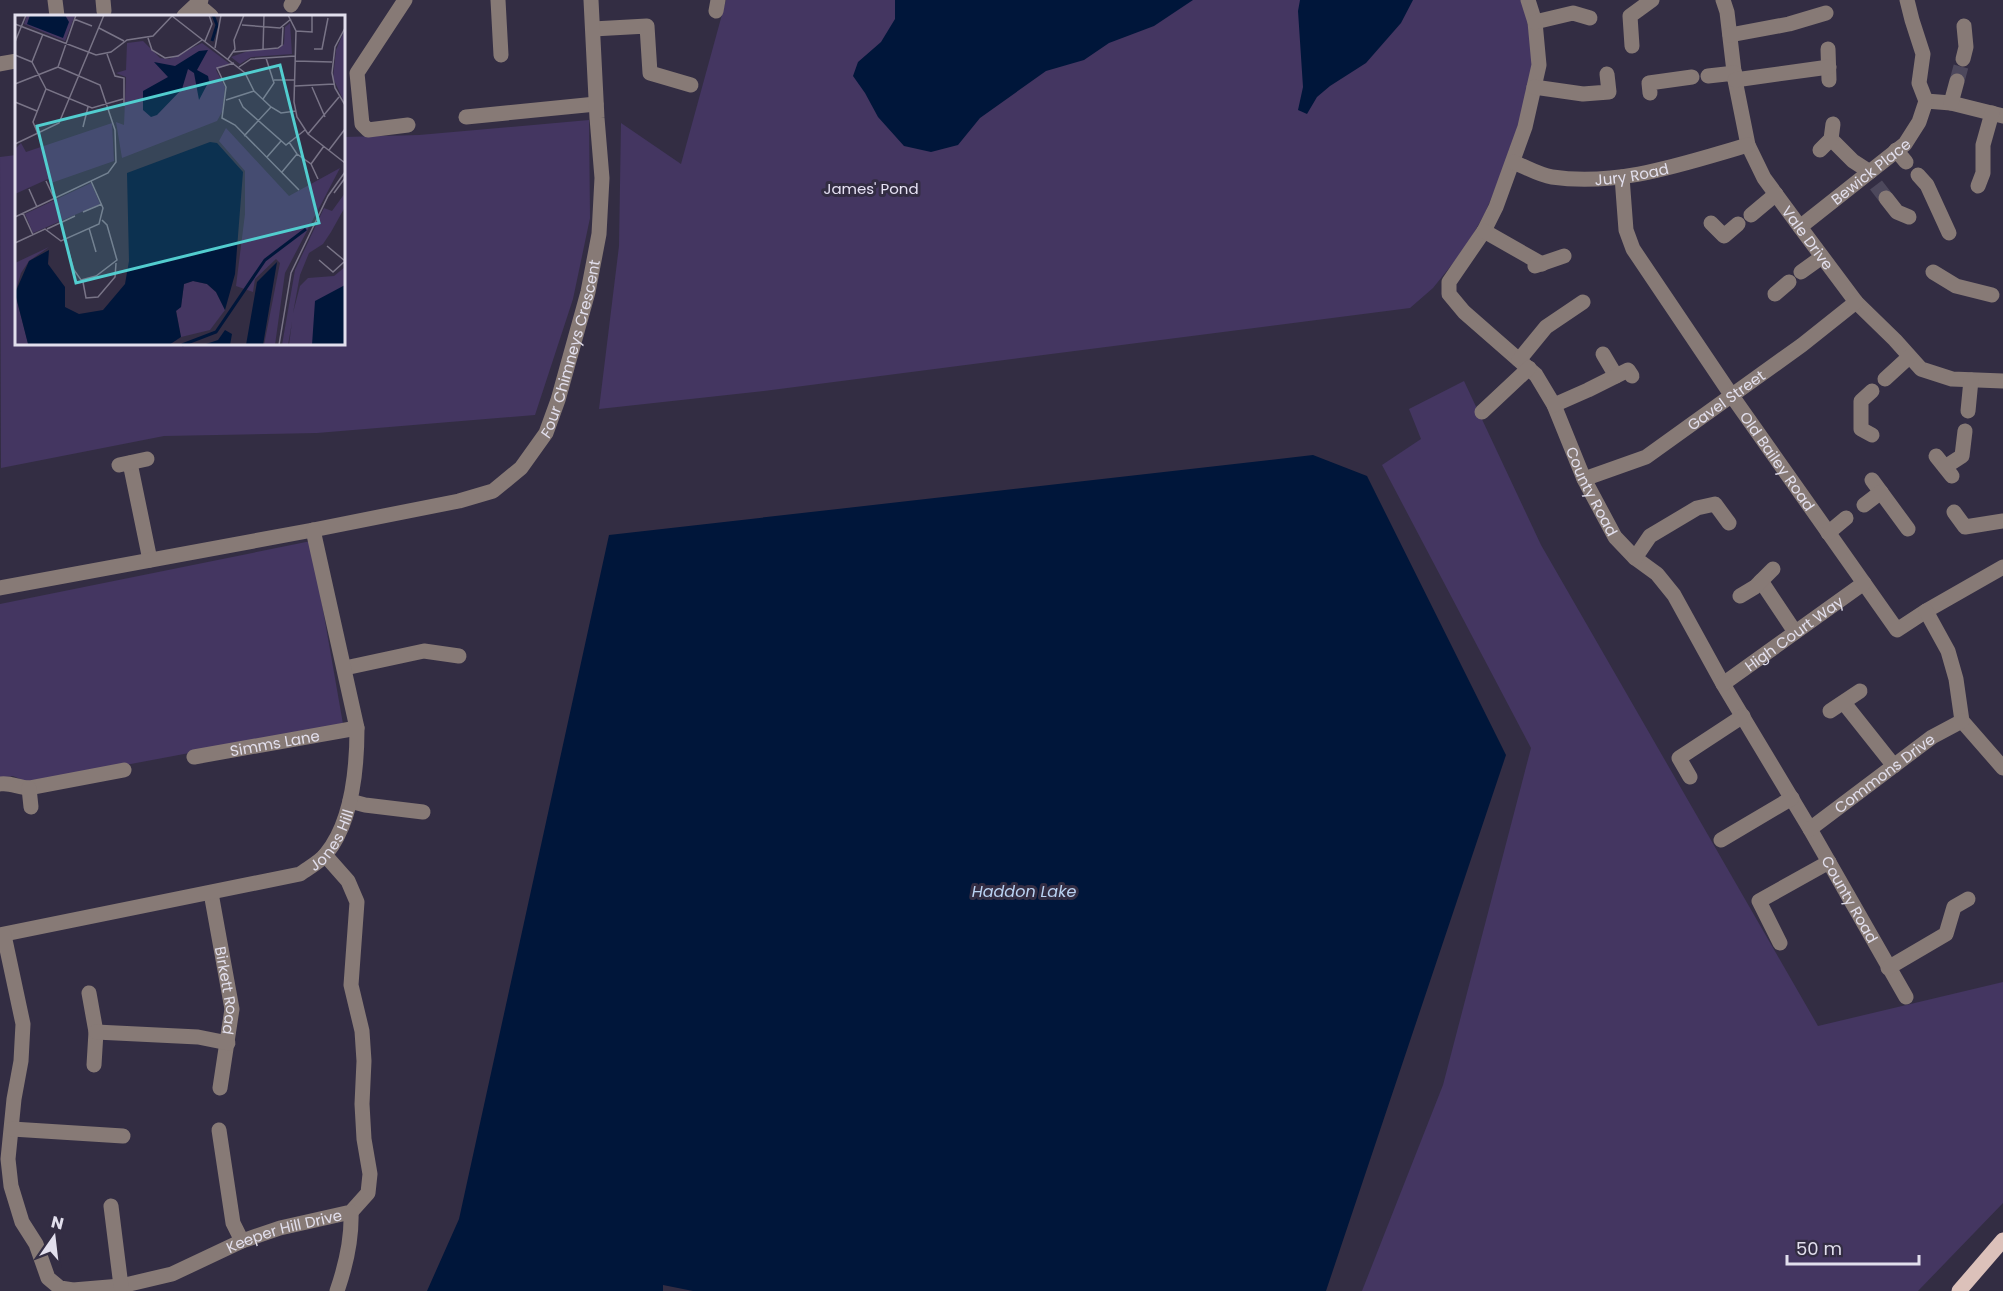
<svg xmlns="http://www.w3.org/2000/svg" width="2003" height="1291" font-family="Poppins,sans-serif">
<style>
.green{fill:#443661}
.water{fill:#00163a}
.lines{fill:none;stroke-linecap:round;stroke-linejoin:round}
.minor-tunnel{stroke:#4d485c;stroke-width:15;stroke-dasharray:15 8;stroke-linecap:butt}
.minor{stroke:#877a76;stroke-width:15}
.major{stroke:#dcc1ba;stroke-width:15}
.labels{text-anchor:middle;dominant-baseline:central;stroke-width:6;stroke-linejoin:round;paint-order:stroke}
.street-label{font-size:15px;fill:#e2dfed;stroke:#332d43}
.park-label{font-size:15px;fill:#e6e1f4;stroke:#332d43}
.water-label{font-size:16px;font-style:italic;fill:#bad2f2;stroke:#332d43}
.inset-river{fill:none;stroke:#00163a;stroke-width:3}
.inset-road{fill:none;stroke:#797487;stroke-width:1.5}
.view{fill:#52cdcf;fill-opacity:0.15;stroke:#52cdcf;stroke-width:3}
.inset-edge{fill:none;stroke:#e2dfed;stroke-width:3}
</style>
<rect width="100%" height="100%" fill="#332d43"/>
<path class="green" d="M 726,0 L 1524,0 L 1534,64 L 1513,146 L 1485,213 L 1466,247 L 1433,288 L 1410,308 L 764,391 L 599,409 L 619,246 L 621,123 L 681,164 Z
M 589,120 L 590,218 L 573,299 L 535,415 L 317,433 L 164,436 L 1,468 L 0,157 L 16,155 L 16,344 L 344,344 L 344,137 L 419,135 Z
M 1464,381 L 1541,545 L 1818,1026 L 2003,982 L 2003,1203 L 1918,1291 L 1362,1291 L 1443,1085 L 1531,748 L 1382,465 L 1421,439 L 1409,409 Z
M 311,541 L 343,724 L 30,783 L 13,776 L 0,778 L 0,604 Z"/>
<path class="water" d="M 895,0 L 1193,0 L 1154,26 L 1109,43 L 1084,60 L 1046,71 L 980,118 L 958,145 L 931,152 L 904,146 L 878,117 L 865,93 L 853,76 L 858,62 L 881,42 L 895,19 Z
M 1300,0 L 1413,0 L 1401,23 L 1366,63 L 1330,86 L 1317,97 L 1307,114 L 1298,110 L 1303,87 L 1298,11 Z
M 1313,455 L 1367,476 L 1506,755 L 1326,1291 L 693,1291 L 663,1285 L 663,1291 L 427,1291 L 459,1219 L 609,535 Z"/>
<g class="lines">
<path class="minor-tunnel" d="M 1957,81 L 1963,59
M 1876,185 L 1886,198"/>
<g class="minor">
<path d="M 55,0 L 57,16"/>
<path d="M 103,0 L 104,11"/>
<path d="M 405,0 L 357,73 L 362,124 L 368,130 L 408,125"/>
<path d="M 498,0 L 501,55"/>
<path id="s1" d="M 1528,0 L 1535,22 L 1539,65 L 1525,127 L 1496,207 L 1484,231 L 1449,282 L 1449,294 L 1464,312 L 1536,375 L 1554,405 L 1584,479 L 1615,537 L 1635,558 L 1657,574 L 1674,595 L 1723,684 L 1810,829 L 1906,997"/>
<path id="s2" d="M 1723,0 L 1727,12 L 1735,80 L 1748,145 L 1764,178 L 1800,227 L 1856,302 L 1895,340 L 1921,369 L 1952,379 L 2003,381"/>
<path d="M 197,4 L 211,16"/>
<path d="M 291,5 L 294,0"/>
<path d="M 716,11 L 718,0"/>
<path d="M 184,16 L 201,0"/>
<path d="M 1535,22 L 1573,13 L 1590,18"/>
<path d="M 593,29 L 647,26 L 650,73 L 691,85"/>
<path d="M 1730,35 L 1789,24 L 1826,13"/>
<path d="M 1632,46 L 1630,16 L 1652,0"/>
<path d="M 1828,49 L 1829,80"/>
<path d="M 1963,59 L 1966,47 L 1964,26"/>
<path d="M 0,64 L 16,61"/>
<path d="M 1708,76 L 1735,73"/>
<path d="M 1735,80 L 1829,67"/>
<path d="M 1534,87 L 1583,94 L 1609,92 L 1607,74"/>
<path d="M 1650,93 L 1649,83 L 1692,77"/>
<path d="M 1926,101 L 1951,103 L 2003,116"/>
<path d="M 1951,103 L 1957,81"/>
<path d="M 466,117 L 596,104"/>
<path d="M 1831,139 L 1853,161 L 1870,172"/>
<path d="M 1820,150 L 1831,139 L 1833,124"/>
<path d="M 1896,150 L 1906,162"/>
<path id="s3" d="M 1513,162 C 1526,167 1539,175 1552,177 C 1619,187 1685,163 1748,145"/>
<path d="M 1918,175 L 1927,185 L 1949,233"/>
<path id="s4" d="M 1622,177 L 1626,230 L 1633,249 L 1732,396 L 1897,630 L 1926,611 L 2003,567"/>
<path d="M 1978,186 L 1983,173 L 1983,145 L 1992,113"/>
<path d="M 1886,198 L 1897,212 L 1909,217"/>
<path d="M 1751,215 L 1776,194"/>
<path d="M 1711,223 L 1724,236 L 1738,224"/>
<path id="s5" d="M 1800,227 L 1905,144 L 1919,122 L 1926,101 L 1919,83 L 1923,54 L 1912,20 L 1907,0"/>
<path d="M 1484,231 L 1542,264"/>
<path d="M 1535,266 L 1564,256"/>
<path d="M 1801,272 L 1822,257"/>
<path d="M 1933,272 L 1956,286 L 1992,295"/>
<path d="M 1775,294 L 1789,282"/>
<path d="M 1603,354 L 1616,376"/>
<path d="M 1519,360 L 1546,327 L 1583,302"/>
<path d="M 1885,379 L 1909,357"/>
<path d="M 1554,405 L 1588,390 L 1628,370 L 1632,376"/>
<path d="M 1968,411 L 1971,380"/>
<path d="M 1482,412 L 1529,368"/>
<path d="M 1872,435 L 1861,429 L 1861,401 L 1872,391"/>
<path d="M 1936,456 L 1952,476"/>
<path d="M 130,463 L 150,560"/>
<path d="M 119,465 L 147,459"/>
<path d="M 1945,467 L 1962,456 L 1965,431"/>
<path id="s6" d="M 1584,479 L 1646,457 L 1802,345 L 1856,302"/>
<path d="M 1872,480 L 1908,529"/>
<path d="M 1864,505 L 1881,492"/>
<path d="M 1954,512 L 1965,527 L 2003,521"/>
<path d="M 1828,533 L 1846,518"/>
<path d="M 1635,558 L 1650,536 L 1697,508 L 1715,504 L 1729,523"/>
<path d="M 1761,581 L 1795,632"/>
<path id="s7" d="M 0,588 L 313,530 L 459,501 L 493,491 L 521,468 L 546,433 L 558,400 L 588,292 L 599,234 L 602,178 L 597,118 L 591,0"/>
<path d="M 1740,596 L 1755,587 L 1773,569"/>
<path d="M 1926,611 L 1948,651 L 1956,679 L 1962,721 L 2003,768"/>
<path d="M 345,668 L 424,651 L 459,656"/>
<path id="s8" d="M 1723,684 L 1864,583"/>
<path d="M 1844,703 L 1894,766"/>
<path d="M 1830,711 L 1860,691"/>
<path id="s9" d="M 194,757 L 357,728"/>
<path d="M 1690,777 L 1679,758 L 1743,716"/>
<path d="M 0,784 C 10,782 19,788 29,788 L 124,770"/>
<path d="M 29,788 L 31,807"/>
<path d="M 350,801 L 365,805 L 423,812"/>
<path id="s10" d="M 1810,829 L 1932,737 L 1962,721"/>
<path d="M 1721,840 L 1792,798"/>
<path id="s11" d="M 211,893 L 232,1009 L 220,1088"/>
<path id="s12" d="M 0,935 L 300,874 C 308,868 320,862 326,854 C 353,821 357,768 357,728 L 313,530"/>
<path id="s13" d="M 4,935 L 23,1024 L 21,1061 L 14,1099 L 8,1159 L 11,1186 L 22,1222 L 36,1244 L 48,1278 L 60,1288 L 73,1290 L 121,1286 L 172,1274 L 242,1241 L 280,1228 L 351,1212 L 368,1193 L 370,1174 L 364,1139 L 362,1104 L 364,1061 L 362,1031 L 351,985 L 357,902 L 348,881 L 325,855"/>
<path d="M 1780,943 L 1759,901 L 1829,862"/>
<path d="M 1888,968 L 1946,934 L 1954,907 L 1968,899"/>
<path d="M 89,993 L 96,1032 L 94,1065"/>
<path d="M 96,1032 L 198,1037 L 228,1043"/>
<path d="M 12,1129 L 123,1136"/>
<path d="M 219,1130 L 233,1223 L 242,1241"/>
<path d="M 111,1206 L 121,1286"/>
<path d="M 337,1291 C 346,1265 352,1239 351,1212"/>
</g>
<path class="major" d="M 1959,1291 L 2003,1240"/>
</g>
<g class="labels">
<g class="street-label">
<text stroke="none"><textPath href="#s5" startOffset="90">Bewick Place</textPath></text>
<text stroke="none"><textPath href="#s3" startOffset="122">Jury Road</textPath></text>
<text stroke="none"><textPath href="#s2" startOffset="258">Vale Drive</textPath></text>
<text stroke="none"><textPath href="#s7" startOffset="670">Four Chimneys Crescent</textPath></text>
<text stroke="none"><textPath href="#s6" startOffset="164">Gavel Street</textPath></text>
<text stroke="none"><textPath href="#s4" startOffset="330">Old Bailey Road</textPath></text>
<text stroke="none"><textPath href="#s1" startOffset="564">County Road</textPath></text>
<text stroke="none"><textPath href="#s8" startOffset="87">High Court Way</textPath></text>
<text stroke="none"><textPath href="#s9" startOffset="82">Simms Lane</textPath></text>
<text stroke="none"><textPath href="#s10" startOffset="93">Commons Drive</textPath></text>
<text stroke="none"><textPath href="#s12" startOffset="354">Jones Hill</textPath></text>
<text stroke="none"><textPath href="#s1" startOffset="1050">County Road</textPath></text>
<text stroke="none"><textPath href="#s11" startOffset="99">Birkett Road</textPath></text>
<text stroke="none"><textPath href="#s13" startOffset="604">Keeper Hill Drive</textPath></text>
</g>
<g class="park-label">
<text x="871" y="188">James' Pond</text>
</g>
<g class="water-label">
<text x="1024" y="891">Haddon Lake</text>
</g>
</g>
<g transform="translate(15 15)">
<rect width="330" height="330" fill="#332d43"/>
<path d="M 12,0 L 60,0 L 50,26 L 9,9 ZM 275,8 L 277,39 L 236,42 L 225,49 L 216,42 L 236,35 L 263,34 L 269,29 L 270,12 ZM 330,14 L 330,89 L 318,63 L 321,35 ZM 128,26 L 145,43 L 154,44 L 187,28 L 215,49 L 201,55 L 210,72 L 207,97 L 202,106 L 107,143 L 101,107 L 109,110 L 111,62 L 101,58 L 111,55 L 112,28 ZM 97,108 L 99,146 L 36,168 L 33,164 L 0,179 L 0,134 L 6,128 L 11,137 ZM 211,113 L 274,181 L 325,153 L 270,258 L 260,330 L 249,330 L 265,248 L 261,244 L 240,264 L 238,277 L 221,271 L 230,199 L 230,156 L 204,126 ZM 76,168 L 85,189 L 18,218 L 10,199 ZM 330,178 L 330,192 L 316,217 L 308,229 L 294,238 L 285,260 L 278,298 L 285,271 L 293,263 L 319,261 L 330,252 L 330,330 L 274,330 L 277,307 L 273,330 L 267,330 L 280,255 L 309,193 L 317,196 ZM 34,232 L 14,246 L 6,258 L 0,278 L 13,328 L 17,330 L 0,330 L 0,248 ZM 178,266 L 192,269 L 201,277 L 210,295 L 195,315 L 166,322 L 161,295 L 166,292 L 169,269 Z" fill="#443661"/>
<path d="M 15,0 L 50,0 L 54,7 L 48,23 L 12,9 ZM 193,35 L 182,55 L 193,61 L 194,66 L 184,85 L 179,58 L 173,54 L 167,74 L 142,100 L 136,102 L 128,95 L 128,76 L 153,62 L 139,47 L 160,51 L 184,36 ZM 195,127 L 202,128 L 228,157 L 220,259 L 210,295 L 201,277 L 192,269 L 178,266 L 169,269 L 166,292 L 161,296 L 166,322 L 154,330 L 13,329 L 0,278 L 14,246 L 34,235 L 33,249 L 50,272 L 50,292 L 64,299 L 88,295 L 110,269 L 114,246 L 112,158 ZM 262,247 L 248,330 L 231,330 L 242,267 ZM 330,270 L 330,330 L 297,330 L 300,286 ZM 210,315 L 217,319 L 215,330 L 188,330 L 203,325 Z" fill="#00163a"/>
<path class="inset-river" d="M 197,26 L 202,10 L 198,0M 167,330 L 201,317 L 250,245 L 291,214"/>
<path class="inset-road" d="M 273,0 L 281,16 L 279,87 L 282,102 L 293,119 L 330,148M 157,1 L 230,58 L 239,76 L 256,92 L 266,98 L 281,96M 59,4 L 77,11M 0,9 L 81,40 L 96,37 L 112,25 L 138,21 L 158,0M 227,10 L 265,13 L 276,4M 84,13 L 109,26M 330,13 L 320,32 L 317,58 L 320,73 L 330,90M 281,16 L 297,17 L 297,0M 28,19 L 17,47 L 31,74 L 77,93 L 108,84M 133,23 L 137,35 L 150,43 L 163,41 L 187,25M 190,26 L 197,9 L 194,0M 0,27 L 11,0M 200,33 L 206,0M 248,34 L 249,0M 299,34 L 307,34 L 313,3M 218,37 L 263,33 L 267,30 L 268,12M 92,39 L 100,61 L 109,63 L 109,91M 0,40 L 17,47M 213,44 L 220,34 L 219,25 L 229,0M 280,46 L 317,47M 219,48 L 202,53 L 211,72 L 207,103 L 220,110 L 284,175M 224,52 L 236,44 L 280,41M 259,65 L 280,65M 0,69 L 43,52M 280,71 L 319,69M 297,72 L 310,102M 224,84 L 228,92 L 271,130 L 290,115M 248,84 L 259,68 L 251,43M 211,85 L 239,76M 0,87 L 22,96M 68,112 L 73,92M 23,119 L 18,107 L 31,74M 293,119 L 324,82M 229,121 L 256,92M 274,127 L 282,139 L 296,149 L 303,164M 0,129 L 44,108 L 89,0M 314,135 L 330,114M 252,142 L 266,126M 296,149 L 309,131M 267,157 L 282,139M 31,166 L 39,183M 14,174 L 22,192M 319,178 L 330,163M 68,197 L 87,189M 8,198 L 18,220M 0,202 L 93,158 L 101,147 L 100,115 L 85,70 L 43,52 L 61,0M 74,213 L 81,237M 32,214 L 60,201M 50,225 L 59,255 L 66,265 L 81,261 L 102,245 L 92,210 L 87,205M 0,228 L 30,214 L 46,226 L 84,209 L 88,193 L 76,166M 304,245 L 318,257 L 330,246 L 312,231M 68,267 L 71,283 L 83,282 L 100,262 L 101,248M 264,330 L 276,258 L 313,181 L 330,157"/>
<path class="view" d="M 265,50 L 304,208 L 61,268 L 22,111 Z"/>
<rect width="330" height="330" class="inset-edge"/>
</g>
<g transform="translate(54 1237) rotate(14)" stroke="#332d43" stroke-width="4.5" paint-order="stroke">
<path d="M0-4.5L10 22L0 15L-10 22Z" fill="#e2dfed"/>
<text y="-9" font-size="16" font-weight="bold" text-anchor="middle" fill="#e2dfed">N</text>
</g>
<path d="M1787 1255v9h132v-9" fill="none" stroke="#e2dfed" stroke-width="3"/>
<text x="1796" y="1255" font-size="18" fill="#e2dfed" stroke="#332d43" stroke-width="4.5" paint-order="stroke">50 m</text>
</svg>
